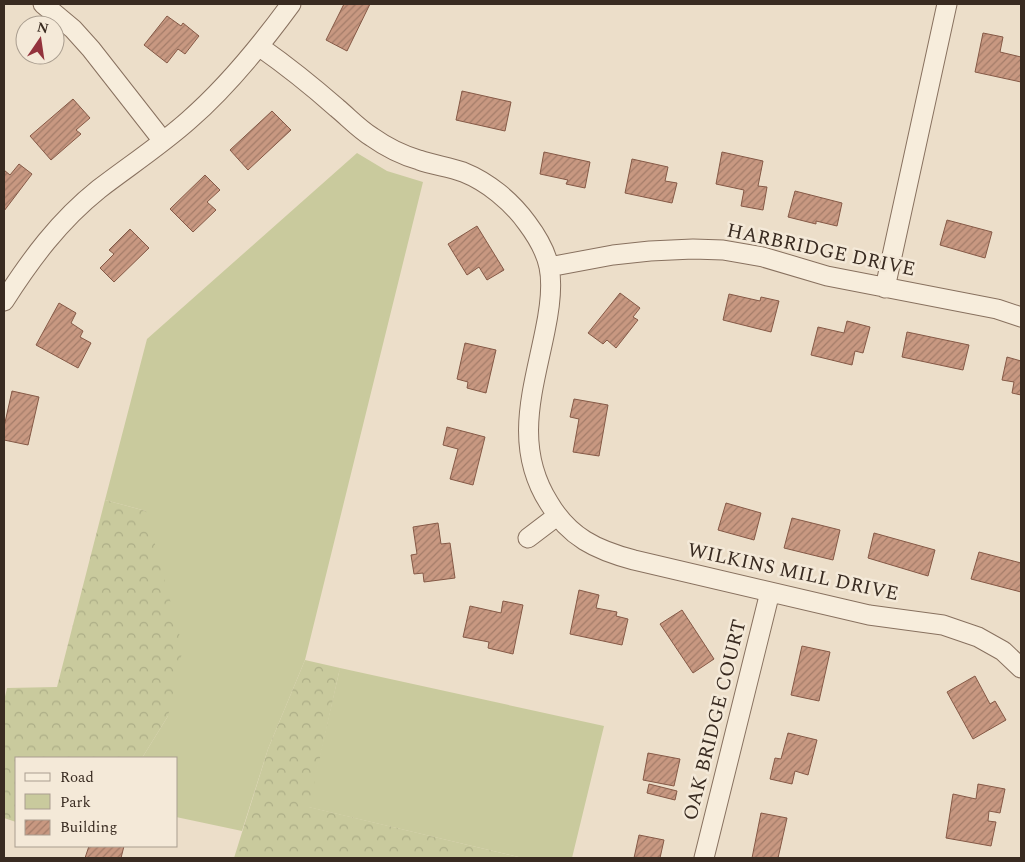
<svg xmlns="http://www.w3.org/2000/svg" width="1025" height="862" font-family="Spectral,serif">
<style>
.green{fill:#c9ca9d}
.forest{fill:url(#forest-crowns)}
.building{fill:url(#building-hatch);stroke:#855946}
.lines{fill:none;stroke-linecap:round;stroke-linejoin:round}
.minor-casing{stroke:#88715f;stroke-width:21}
.minor{stroke:#f7eddc;stroke-width:19}
.labels{text-anchor:middle;dominant-baseline:central;stroke-width:5;stroke-linejoin:round;paint-order:stroke}
.street-label{font-size:20px;fill:#392b21;stroke:#f4e9d8}
</style>
<defs>
<pattern id="forest-crowns" width="20" height="18" patternUnits="userSpaceOnUse" patternTransform="scale(1.25)"><rect width="20" height="18" fill="#c9ca9d"/><path d="M2 6a3 3 0 1 1 6 0M12 15a3 3 0 1 1 6 0" fill="none" stroke="#adae87"/></pattern>
<pattern id="building-hatch" width="6" height="6" patternUnits="userSpaceOnUse" patternTransform="scale(1.25)"><rect width="6" height="6" fill="#c89881"/><path d="M-1 1l2-2M0 6l6-6M5 7l2-2" fill="none" stroke="#a37c69"/></pattern>
</defs>
<rect width="100%" height="100%" fill="#ecdec9"/>
<path class="green" d="M 357,153 L 387,171 L 423,182 L 305,660 L 268,749 L 242,831 L 176,817 L 176,758 L 142,758 L 168,716 L 146,511 L 105,500 L 147,339 Z
M 340,668 L 604,726 L 572,858 L 523,858 L 308,807 Z"/>
<path class="forest" d="M 105,500 L 146,511 L 183,648 L 168,716 L 142,758 L 16,758 L 16,822 L 4,818 L 4,701 L 7,688 L 57,687 Z
M 305,660 L 340,668 L 309,807 L 523,858 L 234,858 L 268,749 Z"/>
<path class="building" d="M 344,4 L 370,4 L 347,51 L 326,40 Z
M 167,16 L 181,26 L 183,23 L 199,36 L 185,54 L 178,49 L 167,63 L 144,45 Z
M 983,33 L 1003,37 L 1000,52 L 1021,57 L 1021,82 L 975,72 Z
M 462,91 L 511,102 L 505,131 L 456,120 Z
M 73,99 L 90,118 L 76,130 L 81,134 L 51,160 L 30,136 Z
M 272,111 L 291,130 L 248,170 L 230,150 Z
M 544,152 L 590,162 L 585,188 L 566,184 L 568,180 L 540,174 Z
M 722,152 L 763,161 L 758,186 L 767,187 L 763,210 L 741,206 L 744,190 L 716,184 Z
M 632,159 L 668,167 L 665,181 L 677,183 L 672,203 L 625,193 Z
M 19,164 L 32,174 L 4,211 L 4,170 L 10,175 Z
M 205,175 L 220,190 L 207,202 L 216,210 L 193,232 L 170,209 Z
M 795,191 L 842,203 L 837,226 L 816,221 L 816,224 L 788,217 Z
M 947,220 L 992,232 L 985,258 L 940,245 Z
M 477,226 L 504,270 L 487,280 L 479,267 L 467,275 L 448,244 Z
M 130,229 L 149,248 L 114,282 L 100,268 L 114,254 L 109,250 Z
M 620,293 L 640,308 L 633,317 L 638,320 L 616,348 L 607,340 L 603,344 L 588,333 Z
M 729,294 L 760,301 L 761,297 L 779,301 L 771,332 L 723,320 Z
M 59,303 L 76,313 L 71,323 L 83,331 L 80,337 L 91,343 L 78,368 L 36,345 Z
M 847,321 L 870,327 L 863,353 L 855,351 L 852,365 L 811,355 L 818,327 L 844,333 Z
M 907,332 L 969,345 L 963,370 L 902,357 Z
M 465,343 L 496,350 L 486,393 L 467,388 L 468,382 L 457,379 Z
M 1007,357 L 1021,361 L 1021,395 L 1012,393 L 1014,382 L 1002,380 Z
M 12,391 L 39,397 L 28,445 L 4,440 L 4,427 Z
M 574,399 L 608,405 L 599,456 L 573,452 L 579,419 L 570,417 Z
M 447,427 L 485,437 L 473,485 L 450,479 L 458,449 L 443,445 Z
M 726,503 L 761,513 L 754,540 L 718,530 Z
M 792,518 L 840,530 L 833,560 L 784,548 Z
M 438,523 L 441,544 L 450,543 L 455,578 L 424,582 L 423,573 L 414,574 L 411,555 L 417,554 L 413,527 Z
M 874,533 L 935,550 L 928,576 L 868,558 Z
M 979,552 L 1021,563 L 1021,592 L 971,579 Z
M 579,590 L 599,595 L 596,608 L 617,612 L 616,616 L 628,619 L 622,645 L 570,634 Z
M 503,601 L 523,605 L 513,654 L 488,648 L 489,642 L 463,637 L 470,606 L 501,613 Z
M 682,610 L 714,659 L 693,673 L 660,624 Z
M 802,646 L 830,652 L 819,701 L 791,695 Z
M 975,676 L 990,704 L 995,701 L 1006,720 L 973,739 L 947,692 Z
M 788,733 L 817,740 L 808,775 L 795,771 L 792,784 L 770,779 L 775,758 L 781,759 Z
M 648,753 L 680,759 L 674,786 L 643,780 Z
M 649,784 L 677,791 L 675,800 L 647,793 Z
M 978,784 L 1005,789 L 1000,813 L 989,811 L 988,821 L 996,822 L 991,846 L 946,838 L 953,794 L 976,799 Z
M 761,813 L 787,818 L 778,858 L 752,858 Z
M 639,835 L 664,840 L 660,858 L 634,858 Z
M 89,846 L 124,846 L 121,858 L 85,858 Z"/>
<g class="lines">
<g class="minor-casing">
<path id="minor" d="M 43,4 L 73,29 L 91,49 L 163,141
M 260,47 C 287,66 312,86 337,108 C 348,117 359,129 372,137 C 386,147 402,155 419,160 C 433,165 449,167 463,172 C 488,182 511,201 527,223 C 536,235 546,252 549,267 C 553,286 549,312 545,331 C 533,391 513,446 549,503 C 569,537 596,550 634,560 L 869,615 L 943,625 L 978,637 L 1003,651 L 1021,668
M 549,267 L 613,255 L 650,251 L 693,249 L 723,250 L 763,257 L 827,276 L 997,309 L 1021,317
M 885,288 L 947,4
M 4,301 C 31,259 59,221 99,189 C 129,166 161,145 189,120 C 228,86 261,45 291,4
M 528,538 L 557,516
M 704,858 L 770,592"/>
</g>
<use href="#minor" class="minor"/>
</g>
<g class="labels">
<g class="street-label">
<text transform="translate(821 250) rotate(12)">HARBRIDGE DRIVE</text>
<text transform="translate(793 572) rotate(12)">WILKINS MILL DRIVE</text>
<text transform="translate(715 720) rotate(-76)">OAK BRIDGE COURT</text>
</g>
</g>
<rect width="1025" height="862" fill="none" stroke="#392b21" stroke-width="10"/>
<rect x="15" y="757" width="162" height="90" fill="#f4e9d8" stroke="#a99d8f"/>
<rect x="25" y="773" width="25" height="8" fill="#f7eddc" stroke="#a99d8f"/>
<text x="60" y="782" font-size="15" fill="#392b21">Road</text>
<rect x="25" y="794" width="25" height="15" fill="#c9ca9d" stroke="#a99d8f"/>
<text x="60" y="807" font-size="15" fill="#392b21">Park</text>
<rect x="25" y="820" width="25" height="15" fill="url(#building-hatch)" stroke="#a99d8f"/>
<text x="60" y="832" font-size="15" fill="#392b21">Building</text>
<g transform="translate(40 40) rotate(13)"><circle r="24" fill="#f4e9d8" stroke="#a99d8f"/>
<path d="M0-4L9 19L0 12L-9 19Z" fill="#93323c"/>
<text y="-8" font-size="14" font-weight="bold" text-anchor="middle" fill="#392b21">N</text>
</g>
</svg>
